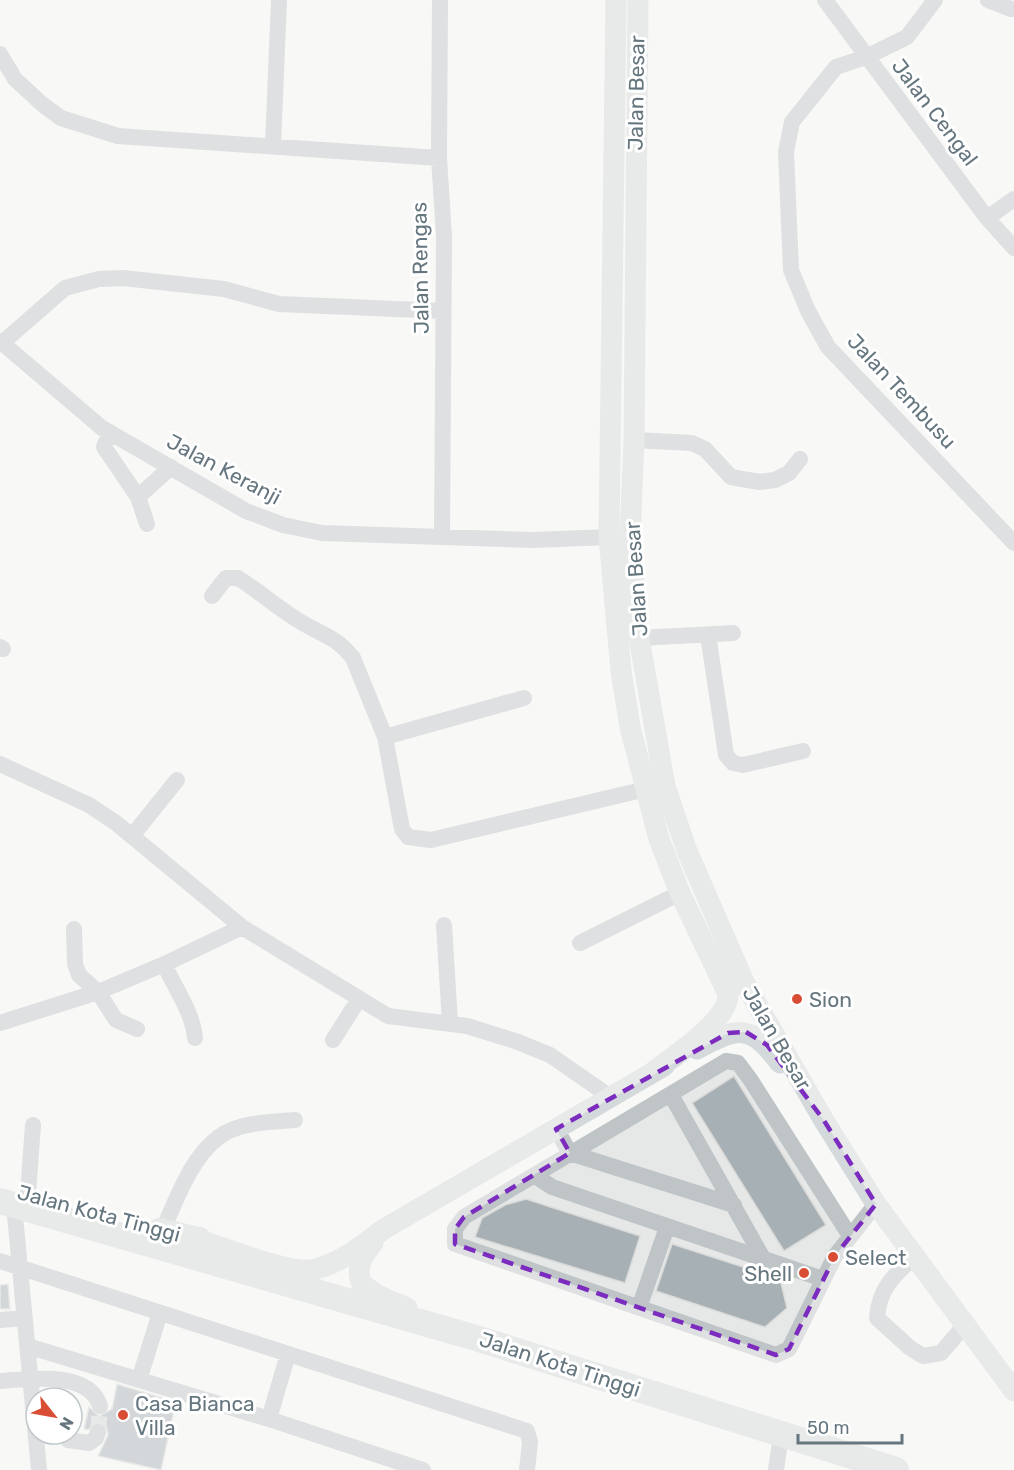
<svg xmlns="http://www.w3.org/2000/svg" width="1014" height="1470" font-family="Rubik,sans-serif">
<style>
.built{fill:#e6e8e7}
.building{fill:#a7b0b5;stroke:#dadad8;stroke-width:1.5}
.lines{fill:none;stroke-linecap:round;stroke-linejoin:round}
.minor-tunnel{stroke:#d3d8d8;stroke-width:16;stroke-dasharray:16 8;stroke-linecap:butt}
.minor{stroke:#bfc4c7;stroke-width:16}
.major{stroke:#d4d9db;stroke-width:21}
.highway{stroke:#d4d9db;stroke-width:26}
.marked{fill:none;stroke:#7b2cbf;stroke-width:4.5;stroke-dasharray:12 8;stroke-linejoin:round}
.poi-dot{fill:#da4d35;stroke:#fff;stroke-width:2}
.labels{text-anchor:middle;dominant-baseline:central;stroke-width:6;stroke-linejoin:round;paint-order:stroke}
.street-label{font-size:21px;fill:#65767f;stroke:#fff}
.poi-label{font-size:21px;fill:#65767f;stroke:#fff;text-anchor:start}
</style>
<rect width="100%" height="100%" fill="#f8f8f6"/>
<path class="built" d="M 741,1059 L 856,1236 L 836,1265 L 794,1352 L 465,1255 L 459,1214 Z"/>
<path class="building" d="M 734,1076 L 826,1225 L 784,1251 L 692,1103 Z
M 526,1199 L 640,1236 L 625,1283 L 475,1237 L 482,1218 L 505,1205 Z
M 672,1244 L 780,1279 L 787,1308 L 765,1327 L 656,1291 Z
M 8,1284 L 10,1309 L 0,1309 L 0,1285 Z
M 117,1384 L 176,1402 L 161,1470 L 98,1456 L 108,1435 L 106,1426 L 96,1422 L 88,1430 L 84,1429 L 89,1407 L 99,1416 L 112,1409 Z"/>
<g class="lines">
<path class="minor-tunnel" d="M 98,1432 L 100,1406"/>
<path class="minor" d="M 440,0 L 439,158 L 444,236 L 442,536
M 825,0 L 987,218 L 1014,248
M 935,0 L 907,37 L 866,57 L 836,67 L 792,122 L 786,152 L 791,270 L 808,311 L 828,347 L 1014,543
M 988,0 L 1011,9
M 0,54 L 15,79 L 42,104 L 61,118 L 118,136 L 439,158
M 273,145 L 279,0
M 987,218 L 1014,199
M 0,341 L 102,428 L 246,511 L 283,525 L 322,533 L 533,540 L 609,537
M 2,343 L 65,288 L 99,279 L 123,278 L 224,289 L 279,304 L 443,311
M 110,432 L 104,447 L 138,497 L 147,524
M 634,440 L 692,443 L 705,449 L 731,477 L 759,482 L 775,480 L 789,473 L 800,459
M 138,497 L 171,467
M 212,596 L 226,578 L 238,578 C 262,593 283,613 308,626 C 328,637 338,639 353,658 L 385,737 L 402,829 L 408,837 L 431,840 L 646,789
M 708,635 L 726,755 L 733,763 L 743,765 L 803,751
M 639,638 L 733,633
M 0,647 L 3,649
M 385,737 L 524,698
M 0,764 L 89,805 L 116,823 L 242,927 L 388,1016 L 467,1026 L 518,1042 L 550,1055 L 612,1098
M 132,836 L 177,780
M 444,925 L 450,1023
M 74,929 L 75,964 L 79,975 L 98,992 L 116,1020 L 137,1029
M 580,943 L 680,893
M 164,964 C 175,988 193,1013 195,1038
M 0,1023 L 98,992 L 169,962 L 242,927
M 333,1040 L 359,999
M 671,1095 L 764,1260
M 556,1129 L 570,1153 L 734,1205
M 534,1175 L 552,1187 L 823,1279
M 28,1194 L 33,1125
M 14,1205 L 39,1470
M 162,1231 C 177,1200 190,1158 219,1137 C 238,1122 272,1122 295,1120
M 850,1236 L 750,1079 L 738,1063 L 726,1061 L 464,1217 L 455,1229 L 455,1244 L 776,1355 L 789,1349 L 835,1256 L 876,1204
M 914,1257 C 893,1276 879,1289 877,1318 L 910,1348 L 923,1356 L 941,1353 L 965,1325
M 0,1261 L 527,1431 L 530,1442 L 527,1470
M 639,1308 L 667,1227
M 0,1320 L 25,1318
M 27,1346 L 269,1419 L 423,1470
M 139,1380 L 160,1313
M 0,1381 C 29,1379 89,1370 100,1406
M 269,1419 L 288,1354
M 64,1434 L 68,1440 L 89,1443 L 96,1438 L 98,1432
M 776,1470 L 781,1435"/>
<path class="major" d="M 616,0 L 609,537 L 621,671 L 630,727 L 659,839 L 680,893 L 728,994 C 729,1021 673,1056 652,1073
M 638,0 L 634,440 L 630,537 L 639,638 L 665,786 L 687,851 L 744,982 L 823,1119 L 876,1204 L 1014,1391
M 697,1049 C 738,1027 750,1023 780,1063
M 199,1240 C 225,1248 287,1273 311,1270 C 339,1265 362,1245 384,1229 L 664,1066
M 373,1243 C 362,1256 355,1268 362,1284 L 379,1296 L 407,1308"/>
<path class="highway" d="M 0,1201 L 476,1338 L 896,1470
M 159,1231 L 199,1240"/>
</g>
<path d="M0 0H1014V1470H0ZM 746,1032 L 767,1045 L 823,1119 L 876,1204 L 835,1256 L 789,1349 L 776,1355 L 455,1244 L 455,1229 L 464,1217 L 570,1153 L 556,1129 L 728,1033 Z" fill="#f8f8f6" fill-opacity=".55" fill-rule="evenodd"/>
<path class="marked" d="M 746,1032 L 767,1045 L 823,1119 L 876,1204 L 835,1256 L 789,1349 L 776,1355 L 455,1244 L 455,1229 L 464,1217 L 570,1153 L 556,1129 L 728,1033 Z"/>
<g class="poi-dot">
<circle cx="797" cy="999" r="6"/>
<circle cx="833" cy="1257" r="6"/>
<circle cx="804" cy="1273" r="6"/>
<circle cx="123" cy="1415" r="6"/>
</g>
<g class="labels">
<g class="street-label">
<text transform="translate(636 93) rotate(-89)">Jalan Besar</text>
<text transform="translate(935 112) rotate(53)">Jalan Cengal</text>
<text transform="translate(420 268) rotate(-91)">Jalan Rengas</text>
<text transform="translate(902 391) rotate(47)">Jalan Tembusu</text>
<text transform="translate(224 469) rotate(28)">Jalan Keranji</text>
<text transform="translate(636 579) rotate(-94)">Jalan Besar</text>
<text transform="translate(777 1038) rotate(60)">Jalan Besar</text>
<text transform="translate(99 1213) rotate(15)">Jalan Kota Tinggi</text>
<text transform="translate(560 1364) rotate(18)">Jalan Kota Tinggi</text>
</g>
<g class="poi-label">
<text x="809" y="999">Sion</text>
<text x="845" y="1257">Select</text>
<text x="792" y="1273" text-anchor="end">Shell</text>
<text x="135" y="1403">Casa Bianca<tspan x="135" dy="24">Villa</tspan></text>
</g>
</g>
<g transform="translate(54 1416) rotate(121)"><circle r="28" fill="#ffffff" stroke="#c1c8cc" stroke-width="1.5"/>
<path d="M0-4.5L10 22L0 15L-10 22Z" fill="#da4d35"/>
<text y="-9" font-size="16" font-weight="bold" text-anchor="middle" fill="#65767f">N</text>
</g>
<path d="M798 1434v9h104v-9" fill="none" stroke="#65767f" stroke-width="3"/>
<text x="807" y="1434" font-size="18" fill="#65767f" stroke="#ffffff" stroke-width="4.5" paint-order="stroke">50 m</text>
</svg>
